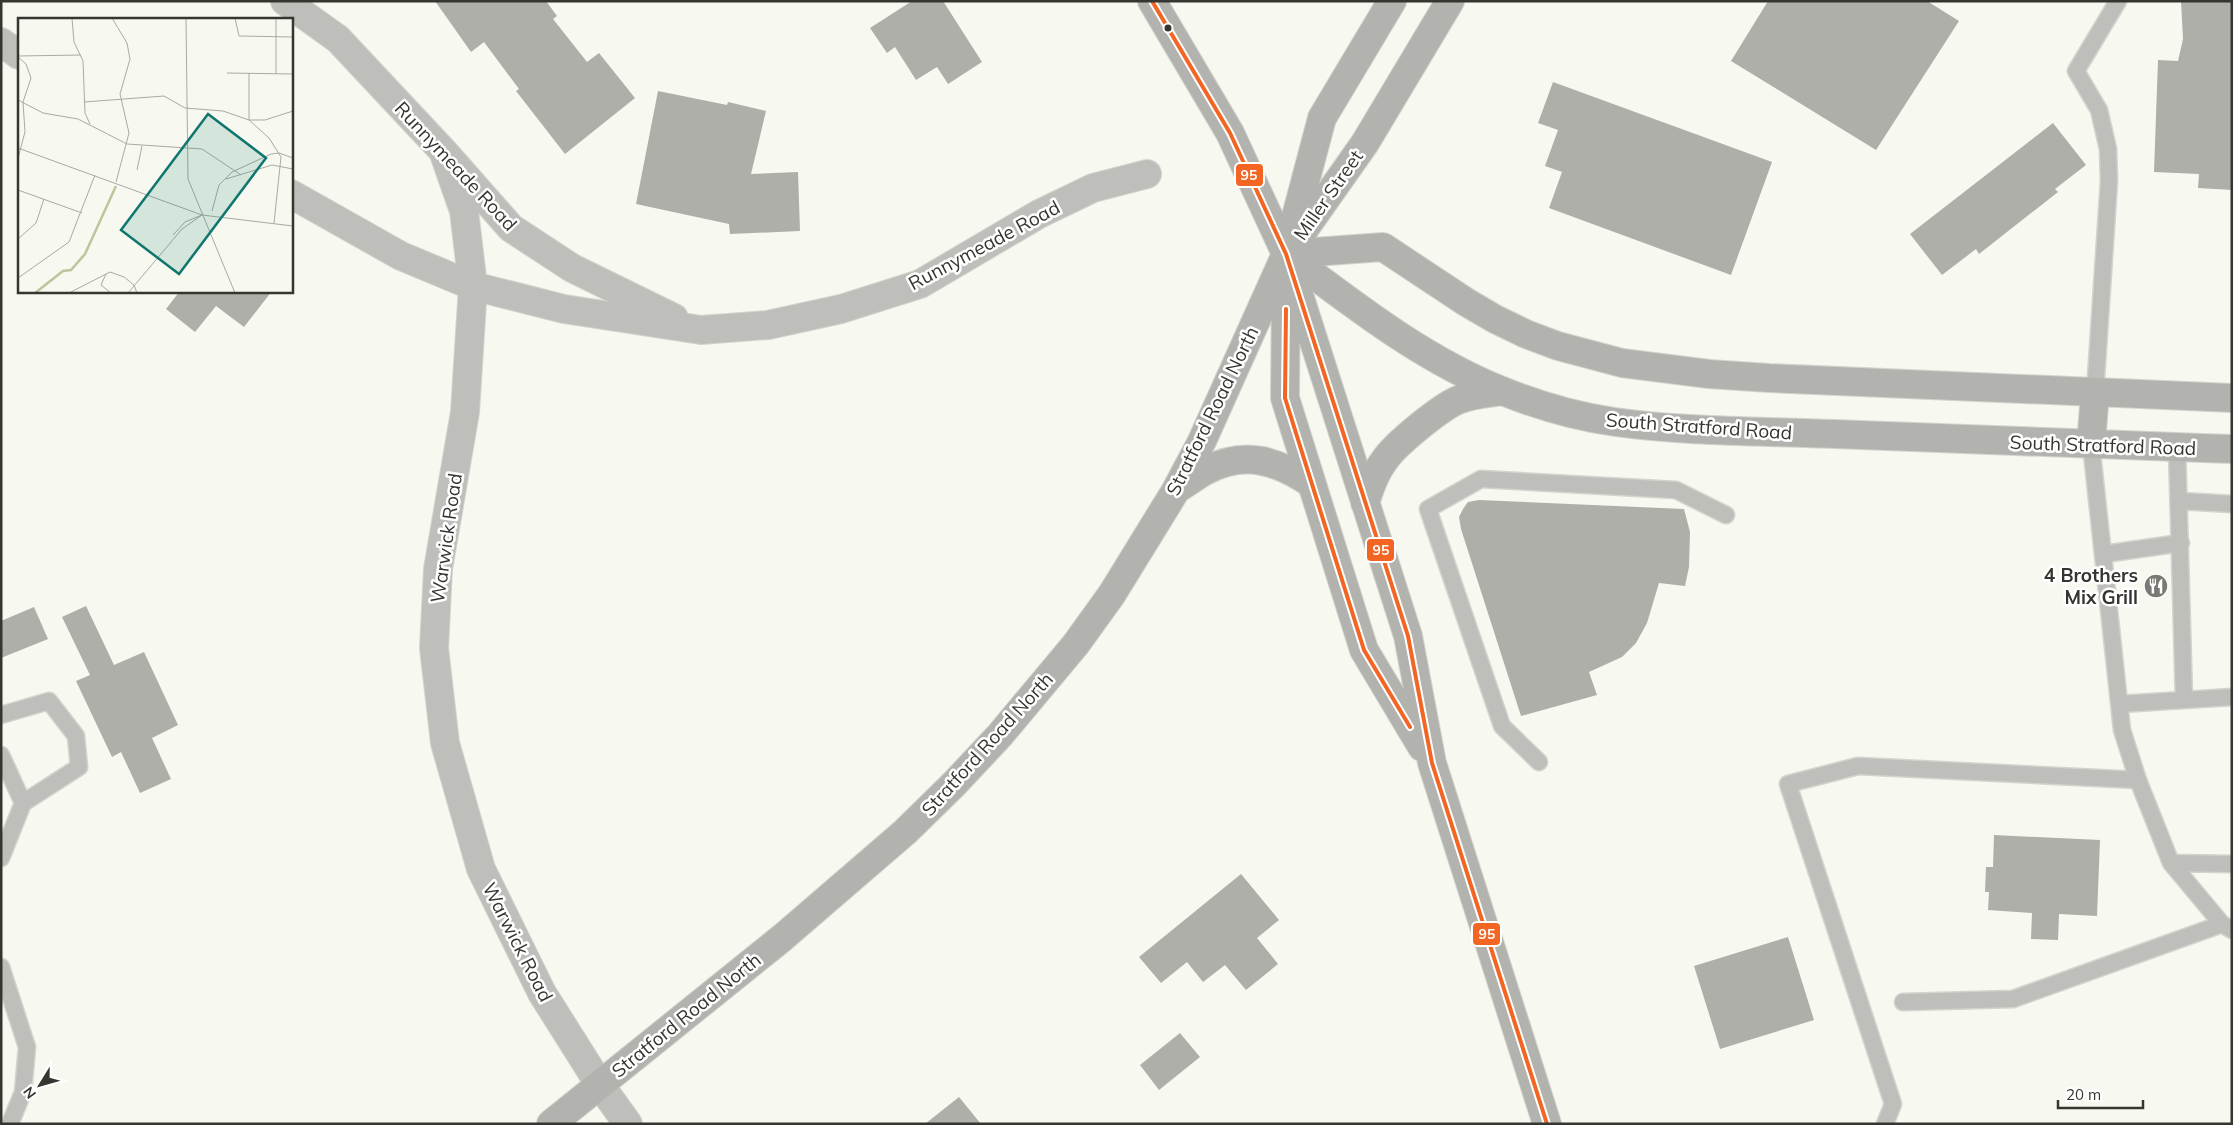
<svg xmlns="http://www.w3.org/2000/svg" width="2233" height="1125" font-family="Mulish,sans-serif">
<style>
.building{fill:#afafaa}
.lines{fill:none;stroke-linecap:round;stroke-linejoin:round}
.service-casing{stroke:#d3d4ce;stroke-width:19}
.minor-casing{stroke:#d3d4ce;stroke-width:30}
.secondary-casing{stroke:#d3d4ce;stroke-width:30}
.service{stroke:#bebebb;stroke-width:16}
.minor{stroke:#bebebb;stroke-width:28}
.secondary{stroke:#b2b3af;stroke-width:28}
.bus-1-casing{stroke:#fff;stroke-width:8}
.bus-1{stroke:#f26522;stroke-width:4}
.bus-dot{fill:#353630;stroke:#fff;stroke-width:2}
.labels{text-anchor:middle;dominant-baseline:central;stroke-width:5;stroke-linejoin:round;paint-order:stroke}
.street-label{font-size:19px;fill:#353630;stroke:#fff}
.poi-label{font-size:19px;font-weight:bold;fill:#353630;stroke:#fff;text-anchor:end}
.inset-river{fill:none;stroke:#c0c49b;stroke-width:2.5}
.inset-road{fill:none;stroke:#a9aaa3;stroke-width:1}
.view{fill:#0f766e;fill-opacity:0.15;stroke:#0f766e;stroke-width:2.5}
.inset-edge{fill:none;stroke:#353630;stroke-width:2.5}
.line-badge{stroke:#fff;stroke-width:2}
.badge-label{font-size:14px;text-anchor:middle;font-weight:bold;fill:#fff}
</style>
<rect width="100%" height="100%" fill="#f7f8f0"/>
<path class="building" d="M 435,1 L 546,1 L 557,16 L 553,19 L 587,62 L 599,53 L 635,98 L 565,154 L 516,91 L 519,89 L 484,42 L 471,52 Z
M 912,1 L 943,1 L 982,62 L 948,84 L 937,67 L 916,80 L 895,47 L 887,53 L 870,28 Z
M 1768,1 L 1927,1 L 1959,21 L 1876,150 L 1731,61 Z
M 2181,1 L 2232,1 L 2232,190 L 2198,188 L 2199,174 L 2154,172 L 2158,60 L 2178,61 L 2183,39 Z
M 1553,82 L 1772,162 L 1731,275 L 1549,208 L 1562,172 L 1545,166 L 1558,130 L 1538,123 Z
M 658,91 L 727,105 L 728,102 L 766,111 L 751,174 L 798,172 L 800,231 L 730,234 L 729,224 L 636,204 Z
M 2053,123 L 2086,165 L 2055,189 L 2058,192 L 1979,254 L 1976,249 L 1942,275 L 1910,234 Z
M 180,291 L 272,291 L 244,327 L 216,306 L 195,332 L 166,309 Z
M 1479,500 L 1684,509 L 1690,532 L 1689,567 L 1685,586 L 1659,583 L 1647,623 L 1636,643 L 1622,657 L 1589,672 L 1597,695 L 1521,716 L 1461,529 L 1459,517 L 1463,509 L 1468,502 Z
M 86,606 L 114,665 L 144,652 L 178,725 L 152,738 L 171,779 L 140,793 L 121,752 L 112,757 L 76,681 L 90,675 L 62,617 Z
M 34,607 L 48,639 L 1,658 L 1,621 Z
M 1994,835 L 2100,840 L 2097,916 L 2059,914 L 2058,940 L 2031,939 L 2032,913 L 1988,910 L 1989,892 L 1985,892 L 1986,867 L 1993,867 Z
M 1241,874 L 1279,920 L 1257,938 L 1278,964 L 1246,990 L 1225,965 L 1203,982 L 1187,962 L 1161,983 L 1139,957 Z
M 1788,937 L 1814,1020 L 1720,1049 L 1694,966 Z
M 1180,1033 L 1200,1057 L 1159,1090 L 1140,1065 Z
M 959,1097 L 981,1124 L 925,1124 Z"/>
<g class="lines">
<g class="service-casing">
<path id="service" d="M 2095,393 L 2109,181 L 2108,149 L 2099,110 L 2076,71 L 2118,1
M 2091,444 L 2122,730 L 2138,780 L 2171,863
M 2177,448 L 2184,700
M 2180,501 L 2232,504
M 2104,554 L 2181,543
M 2120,704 L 2232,697
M 1,715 L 49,701 L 76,736 L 79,767 L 23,803
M 1,755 L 23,803 L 1,858
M 1539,762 L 1502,726 L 1428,509 L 1481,479 L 1676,490 L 1726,515
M 2232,864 L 2171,863 L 2222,924 L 2232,930
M 1,967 L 27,1047 L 23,1092 L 10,1124
M 1903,1002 L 2013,999 L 2222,924
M 1885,1124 L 1893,1104 L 1788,784 L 1858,766 L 2138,780"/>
</g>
<g class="minor-casing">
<path id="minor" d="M 285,1 L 338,39 L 443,151 L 511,228 L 572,268 L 674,318
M 1,42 L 19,55
M 443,151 L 464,211 L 473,286 L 465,412 L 438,569 L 434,648 L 445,743 L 481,869 L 542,993 L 600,1085 L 628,1124
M 291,194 L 401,256 L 473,286 L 564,309 L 701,330 L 768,325 L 841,309 L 920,284 L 1039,214 L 1093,188 L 1147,174"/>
</g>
<g class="secondary-casing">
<path id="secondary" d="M 1152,1 L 1230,133 L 1286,254 L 1408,636 L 1432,763 L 1547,1124
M 1296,241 L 1365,143 L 1450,1
M 1286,254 C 1354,305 1425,361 1505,392 C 1540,406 1578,417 1615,422 C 1686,432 1762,431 1834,434 C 1966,439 2099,445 2232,449
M 1286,254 L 1383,247 L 1466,302 L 1495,319 L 1526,334 L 1558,346 L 1622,363 L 1709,374 L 1769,378 L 2232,398
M 1286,278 L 1285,398 L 1364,650 L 1422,747
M 2091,444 L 2095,393
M 1177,489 C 1187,483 1197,475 1207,470 C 1246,450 1278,461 1312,484
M 1365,503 C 1370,488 1375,473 1384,461 C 1395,444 1440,408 1458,400 C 1472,394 1488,393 1503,391
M 551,1124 L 782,938 L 905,832 L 954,784 L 1000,735 L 1076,644 L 1112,594 L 1176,490 L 1202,441 L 1286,254 L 1322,118 L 1392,1"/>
</g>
<use href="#service" class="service"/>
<use href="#minor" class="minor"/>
<use href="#secondary" class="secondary"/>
<g class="bus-1-casing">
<path id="bus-1" d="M 1152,1 L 1230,133 L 1286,254 L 1408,636 L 1432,763 L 1547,1124
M 1286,309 L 1285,398 L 1364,650 L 1410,727"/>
</g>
<use href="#bus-1" class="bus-1"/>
</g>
<defs>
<g id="restaurant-disc" transform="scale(1.25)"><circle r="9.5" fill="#797a73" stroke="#fff"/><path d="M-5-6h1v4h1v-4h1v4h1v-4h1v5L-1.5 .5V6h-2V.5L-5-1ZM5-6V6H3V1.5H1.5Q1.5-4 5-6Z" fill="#fff"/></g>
</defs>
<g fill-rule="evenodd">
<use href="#restaurant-disc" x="2156" y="586"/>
</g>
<circle class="bus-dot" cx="1168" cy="28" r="4.5"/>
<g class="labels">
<g class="street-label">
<text transform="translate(456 166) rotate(47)">Runnymeade Road</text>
<text transform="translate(1328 195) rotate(-55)">Miller Street</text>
<text transform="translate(984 245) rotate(-28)">Runnymeade Road</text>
<text transform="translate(1212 411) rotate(-64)">Stratford Road North</text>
<text transform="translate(1699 426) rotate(4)">South Stratford Road</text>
<text transform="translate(2103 445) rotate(2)">South Stratford Road</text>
<text transform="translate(446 538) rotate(-82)">Warwick Road</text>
<text transform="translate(987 744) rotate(-48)">Stratford Road North</text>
<text transform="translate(518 942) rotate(63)">Warwick Road</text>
<text transform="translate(686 1015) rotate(-39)">Stratford Road North</text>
</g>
<g class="poi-label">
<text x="2138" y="575">4 Brothers<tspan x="2138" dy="22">Mix Grill</tspan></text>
</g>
</g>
<g transform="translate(18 18)">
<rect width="275" height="275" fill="#f7f8f0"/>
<path class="inset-river" d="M 17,275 L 45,253 L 53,252 L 67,236 L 98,168"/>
<path class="inset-road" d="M 54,0 L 56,24 L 65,43 L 67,95 L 72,106M 94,0 L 109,25 L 112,41 L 102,76 L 111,115 L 98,164M 168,0 L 170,161 L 217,275M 217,0 L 221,18 L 275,19M 258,0 L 258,56M 0,38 L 63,37M 0,39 L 8,46 L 13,60 L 5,84 L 7,114 L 0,140M 209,55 L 275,56M 231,55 L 231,102 L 251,120 L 263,139 L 256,205M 0,82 L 25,95 L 60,101 L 109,126 L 184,131 L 223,157M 66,84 L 146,78 L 167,90 L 205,93 L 231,102 L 247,102 L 275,93M 0,130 L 184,197 L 275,208M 119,152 L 124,128M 208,161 L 254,147 L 275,151M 0,172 L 64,195M 194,193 L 201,167 L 214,154 L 253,136 L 261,135 L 275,140M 155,217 L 167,204 L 184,197M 0,221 L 18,205 L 26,181M 88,256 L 83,267 L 93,275M 0,260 L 51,224 L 77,157M 51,275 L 92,254 L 106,259 L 116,267 L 119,275M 110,275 L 164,211 L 184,197"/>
<path class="view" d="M 190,96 L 248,140 L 161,256 L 103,212 Z"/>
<rect width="275" height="275" class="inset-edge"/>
</g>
<g class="line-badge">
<rect x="1235" y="163" width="29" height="24" rx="5" fill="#f26522"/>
<rect x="1366" y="538" width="29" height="24" rx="5" fill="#f26522"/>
<rect x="1472" y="922" width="29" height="24" rx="5" fill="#f26522"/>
</g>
<g class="badge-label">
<text x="1249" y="180">95</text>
<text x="1381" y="555">95</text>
<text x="1487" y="939">95</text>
</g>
<rect width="2233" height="1125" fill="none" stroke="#353630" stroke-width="5"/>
<g transform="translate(40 1085) rotate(233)" stroke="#ffffff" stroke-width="4" paint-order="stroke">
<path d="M0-4L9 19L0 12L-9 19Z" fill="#353630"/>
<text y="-8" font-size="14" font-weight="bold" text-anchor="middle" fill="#353630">N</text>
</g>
<path d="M2058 1100v8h85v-8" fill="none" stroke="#353630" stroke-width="2.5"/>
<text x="2066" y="1100" font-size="15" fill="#353630" stroke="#ffffff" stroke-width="4" paint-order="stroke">20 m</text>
</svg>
